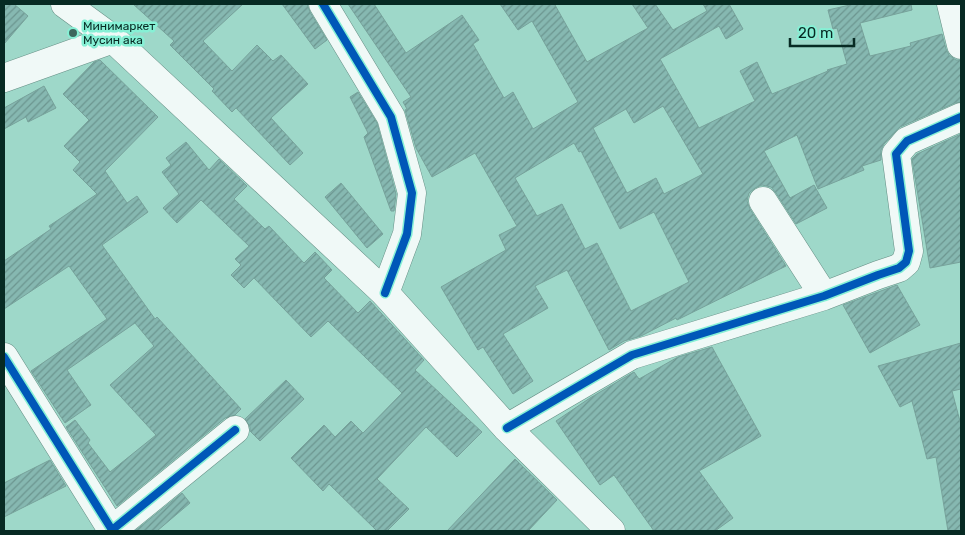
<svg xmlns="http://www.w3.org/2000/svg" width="965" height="535" font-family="Rubik,sans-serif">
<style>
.building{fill:url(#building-hatch);stroke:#77a29b;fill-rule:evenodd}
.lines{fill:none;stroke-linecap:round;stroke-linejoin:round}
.minor-casing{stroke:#658f85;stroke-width:29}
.major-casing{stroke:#658f85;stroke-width:29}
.minor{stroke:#f0f9f7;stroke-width:28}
.major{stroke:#f0f9f7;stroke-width:28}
.cycleway-casing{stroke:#86f0d5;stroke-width:11}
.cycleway{stroke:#0057b8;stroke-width:8}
.poi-dot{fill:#3c675d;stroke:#86f0d5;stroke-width:2}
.labels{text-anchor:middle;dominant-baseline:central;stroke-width:5;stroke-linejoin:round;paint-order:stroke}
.poi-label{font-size:12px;fill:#072a23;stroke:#86f0d5;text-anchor:start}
</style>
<defs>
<pattern id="building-hatch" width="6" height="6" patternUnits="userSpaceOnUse" patternTransform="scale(1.25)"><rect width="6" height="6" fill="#86b8b1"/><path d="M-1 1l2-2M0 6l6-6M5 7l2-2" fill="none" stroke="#6c9690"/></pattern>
</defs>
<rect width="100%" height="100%" fill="#9ed8c9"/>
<path class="building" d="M 4,4 L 14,4 L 28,16 L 4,44 Z
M 133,4 L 243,4 L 203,41 L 232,71 L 257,45 L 273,61 L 281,55 L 308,84 L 271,118 L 303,153 L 290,165 L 236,108 L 232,112 L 212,91 L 214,89 L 170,45 L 174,41 Z
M 282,4 L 307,4 L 310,12 L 327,40 L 315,49 Z
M 348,4 L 374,4 L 406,53 L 462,15 L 479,40 L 473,44 L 504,98 L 513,92 L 533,129 L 578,102 L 532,21 L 518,30 L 500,4 L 557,4 L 555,5 L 587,62 L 648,28 L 632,4 L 655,4 L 673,30 L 707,11 L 703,4 L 729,4 L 743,29 L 726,39 L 719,26 L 660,59 L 699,128 L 755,101 L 740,71 L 757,62 L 772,94 L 828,71 L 827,70 L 847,64 L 837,28 L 833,29 L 828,10 L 854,4 L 911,4 L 912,10 L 860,23 L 870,56 L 911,46 L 910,43 L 942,34 L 946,49 L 949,55 L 956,60 L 961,60 L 961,102 L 955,103 L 900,127 L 884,144 L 881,150 L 881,160 L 862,166 L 864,170 L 818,189 L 797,135 L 764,151 L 790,198 L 814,185 L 827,208 L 796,224 L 776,193 L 771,187 L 762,185 L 755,188 L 749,193 L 747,201 L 750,209 L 786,266 L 677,320 L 676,318 L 641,336 L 624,341 L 609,350 L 567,270 L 535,286 L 548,308 L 503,334 L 533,381 L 513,394 L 483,347 L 478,350 L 441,287 L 506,250 L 499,235 L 517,226 L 475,153 L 432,177 L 416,148 L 405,110 L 407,109 L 403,102 L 411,97 ZM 663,106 L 703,174 L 664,194 L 656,178 L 627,193 L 593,128 L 626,109 L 634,123 ZM 574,143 L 579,152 L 581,151 L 620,229 L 654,212 L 689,282 L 631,311 L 597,243 L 585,249 L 562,204 L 537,216 L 515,178 Z
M 100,60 L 158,117 L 105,171 L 127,203 L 137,196 L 148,212 L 102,245 L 155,319 L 157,317 L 241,409 L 235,415 L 225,418 L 117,506 L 66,427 L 75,420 L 90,440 L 88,443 L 110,472 L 156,435 L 110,385 L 154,346 L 135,323 L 67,370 L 91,405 L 65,423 L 31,371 L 107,319 L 69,266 L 4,309 L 4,261 L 51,229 L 49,226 L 97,194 L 73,170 L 80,162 L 64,146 L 89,120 L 63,94 L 94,62 Z
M 44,86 L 56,108 L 28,122 L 26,117 L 4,129 L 4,108 Z
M 358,92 L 377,123 L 396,194 L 394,211 L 391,211 L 364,137 L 368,133 L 350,97 Z
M 961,134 L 961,262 L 930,268 L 912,159 L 917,154 Z
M 186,142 L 209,170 L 219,159 L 247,186 L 234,199 L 265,229 L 269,226 L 304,263 L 315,252 L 332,270 L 324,278 L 358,313 L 370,301 L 424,360 L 415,370 L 482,432 L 457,457 L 426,427 L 377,479 L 409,509 L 387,531 L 377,531 L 329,484 L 323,491 L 291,458 L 324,425 L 335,437 L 351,421 L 363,433 L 402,393 L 328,321 L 311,337 L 254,278 L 244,288 L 231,275 L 241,265 L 235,259 L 249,246 L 201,200 L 177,223 L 163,208 L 179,194 L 162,172 L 171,165 L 166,158 Z
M 341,183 L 383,234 L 367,248 L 325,197 Z
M 897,285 L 920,325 L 870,353 L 843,305 Z
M 961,343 L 961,389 L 952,391 L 961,425 L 961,531 L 948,531 L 936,457 L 927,459 L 912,401 L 900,407 L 878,366 Z
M 712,347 L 761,436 L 699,471 L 733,518 L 715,531 L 654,531 L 614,475 L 600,485 L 556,421 L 590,398 L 634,372 L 639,379 L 678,357 Z
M 286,380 L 304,399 L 260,441 L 250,431 L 250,427 L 245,419 Z
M 515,459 L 557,500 L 528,531 L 447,531 Z
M 50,460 L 66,486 L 4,517 L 4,483 Z
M 182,493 L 190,503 L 157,531 L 135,531 Z"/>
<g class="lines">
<g class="minor-casing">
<path id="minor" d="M 323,4 L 391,117 L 412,193 L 407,234 L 385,293
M 951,4 L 961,45
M 4,78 L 113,39
M 763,201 L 824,296
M 4,357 L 112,530 L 235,430
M 507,428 L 632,355 L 824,296 L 878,275 L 899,268 L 906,262 L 909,251 L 896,154 L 907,141 L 961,117"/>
</g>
<g class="major-casing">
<path id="major" d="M 65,4 L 113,39 L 385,293 L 507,428 L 611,531"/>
</g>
<use href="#minor" class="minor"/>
<use href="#major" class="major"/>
<g class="cycleway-casing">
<path id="cycleway" d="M 323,4 L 391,117 L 412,193 L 407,234 L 385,293
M 4,357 L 112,530 L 235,430
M 507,428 L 632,355 L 824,296 L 878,275 L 899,268 L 906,262 L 909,251 L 896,154 L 907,141 L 961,117"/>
</g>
<use href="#cycleway" class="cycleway"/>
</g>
<circle class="poi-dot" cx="73" cy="33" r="5"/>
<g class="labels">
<g class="poi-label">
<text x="83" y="26">Минимаркет<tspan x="83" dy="14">Мусин ака</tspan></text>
</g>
</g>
<rect width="965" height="535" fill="none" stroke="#072a23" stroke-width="10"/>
<path d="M790 38v8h64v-8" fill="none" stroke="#072a23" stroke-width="2.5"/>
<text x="798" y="38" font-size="15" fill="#072a23" stroke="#86f0d5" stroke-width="4" paint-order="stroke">20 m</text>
</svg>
